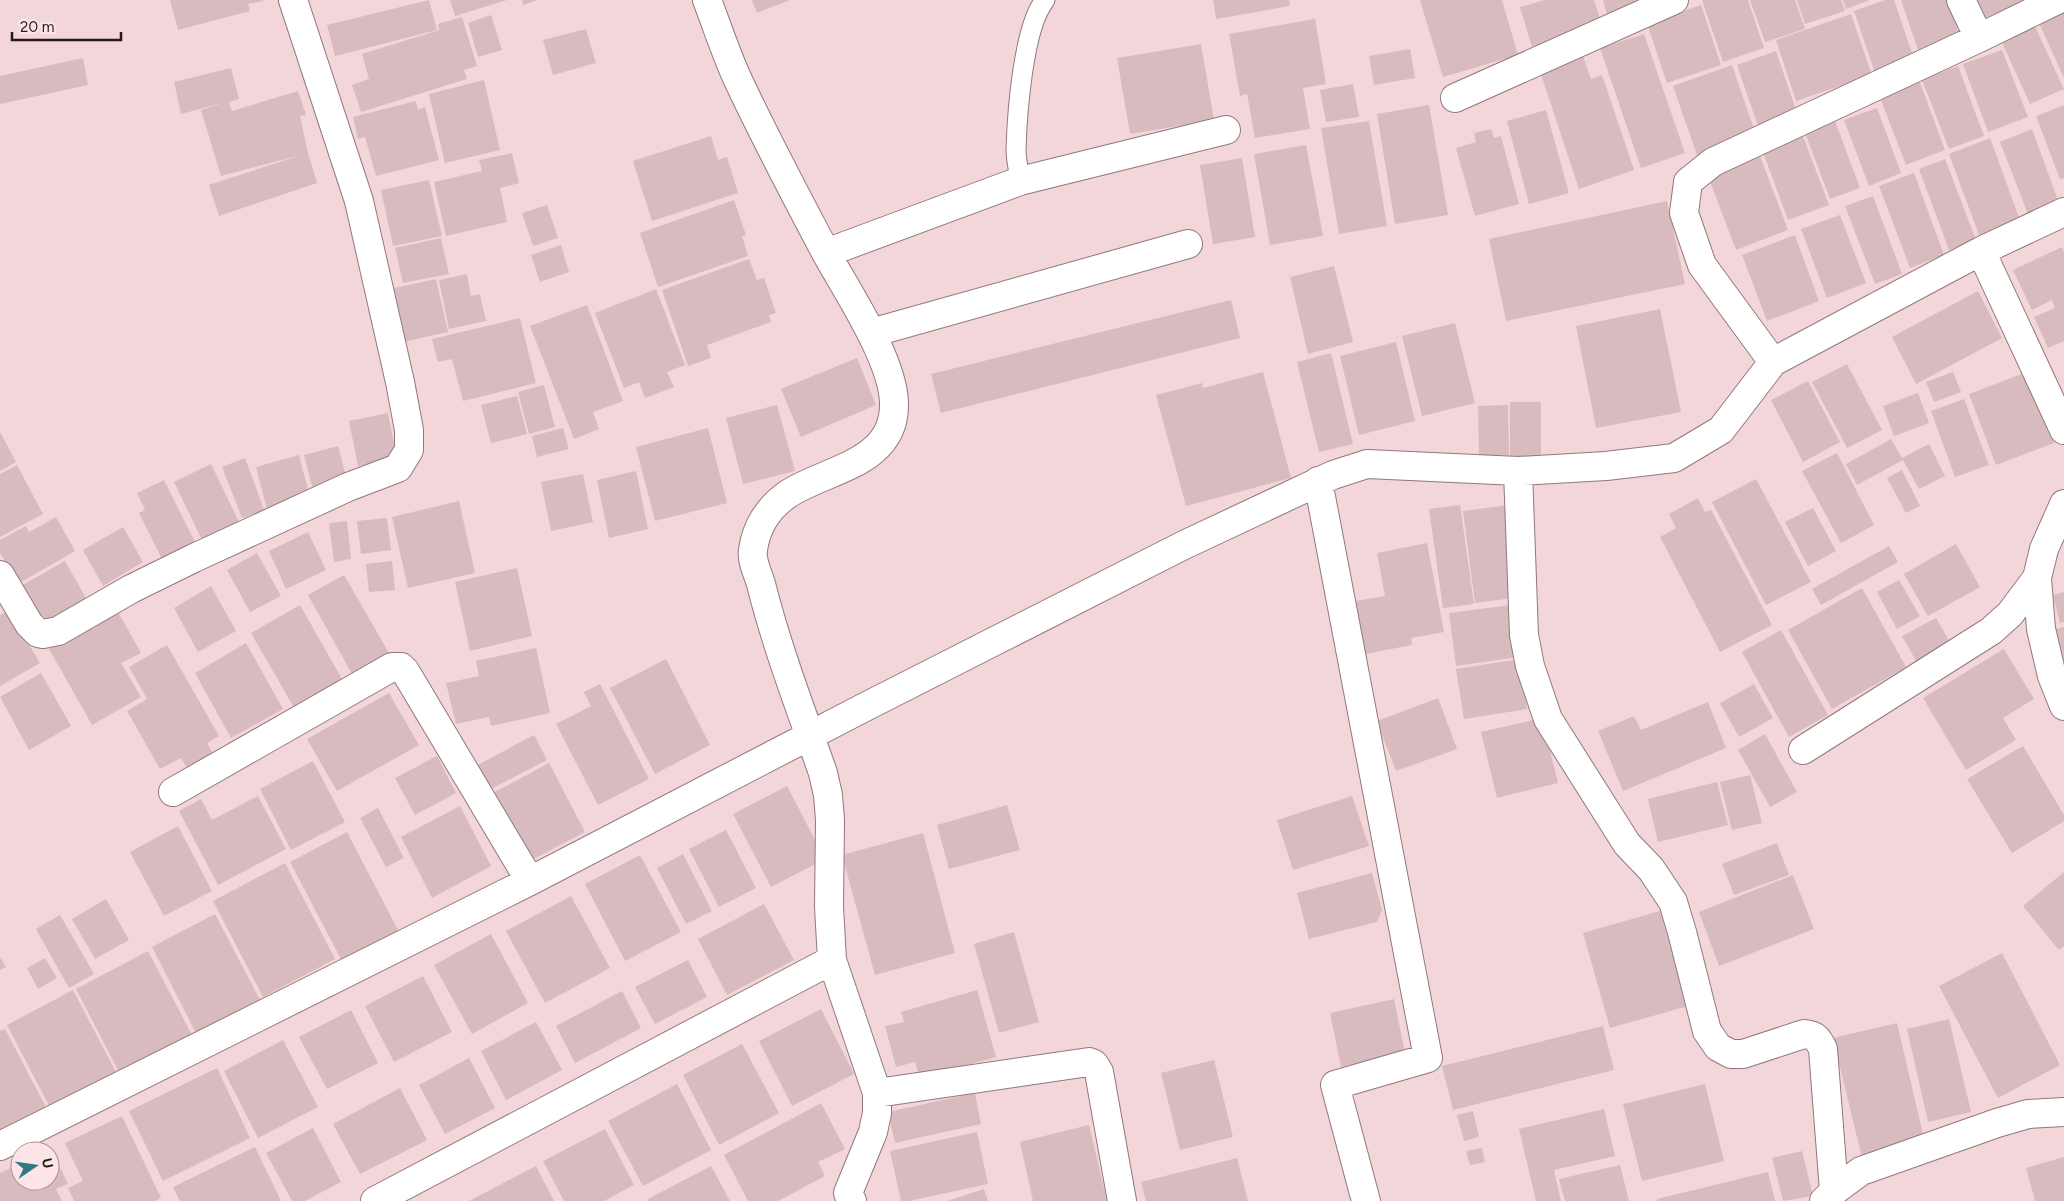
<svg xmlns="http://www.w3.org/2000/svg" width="2064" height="1201" font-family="Figtree,sans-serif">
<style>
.building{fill:#d7bbbe}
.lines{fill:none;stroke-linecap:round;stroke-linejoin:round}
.lane-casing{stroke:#92787b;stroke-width:21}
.street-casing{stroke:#92787b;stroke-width:30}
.lane{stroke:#fff;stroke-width:19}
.street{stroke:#fff;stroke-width:28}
</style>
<rect width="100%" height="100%" fill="#f3d6d9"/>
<path class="building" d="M 170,0 L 263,0 L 263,1 L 248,4 L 250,11 L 178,30 Z
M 429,0 L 437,30 L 335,56 L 327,25 Z
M 450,0 L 507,0 L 455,16 Z
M 522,0 L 538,0 L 523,5 Z
M 752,0 L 790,0 L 757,13 Z
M 1213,0 L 1289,0 L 1290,6 L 1216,19 Z
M 1420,0 L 1502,0 L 1518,55 L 1443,77 Z
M 1545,0 L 1594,0 L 1602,25 L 1532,47 L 1520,7 Z
M 1603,0 L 1640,0 L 1642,8 L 1608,18 Z
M 1702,0 L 1748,0 L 1764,48 L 1723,62 Z
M 1750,0 L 1795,0 L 1805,29 L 1765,42 Z
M 1797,0 L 1841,0 L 1845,11 L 1805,24 Z
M 1843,0 L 1870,0 L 1846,9 Z
M 1885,0 L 1894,0 L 1915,62 L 1876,76 L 1854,11 Z
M 1901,0 L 1947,0 L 1961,39 L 1919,53 Z
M 1975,0 L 2036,0 L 1981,19 Z
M 1701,5 L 1721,65 L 1667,83 L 1647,23 Z
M 2064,9 L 2064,78 L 2038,21 Z
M 1851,14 L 1872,75 L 1796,101 L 1776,40 Z
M 491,15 L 502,50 L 478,57 L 468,23 Z
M 462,17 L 477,66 L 464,70 L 467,79 L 361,112 L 352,85 L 369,79 L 362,54 L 439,30 L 438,24 Z
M 1315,19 L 1326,84 L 1303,88 L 1310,129 L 1255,138 L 1247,94 L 1240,96 L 1229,34 Z
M 2033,22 L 2064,89 L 2030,104 L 2000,38 Z
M 586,29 L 596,63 L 553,75 L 543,40 Z
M 1644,34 L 1685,153 L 1641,168 L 1600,48 Z
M 1201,44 L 1214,120 L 1130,134 L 1117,58 Z
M 1410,49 L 1415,78 L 1374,85 L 1369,56 Z
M 2002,50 L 2028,117 L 1988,132 L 1963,64 Z
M 1776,51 L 1799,119 L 1760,132 L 1737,65 Z
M 1583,56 L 1591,79 L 1602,75 L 1634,170 L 1579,189 L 1540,71 Z
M 83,58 L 88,85 L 0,104 L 0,76 Z
M 1732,65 L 1756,135 L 1697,155 L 1673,86 Z
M 1958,66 L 1984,136 L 1949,149 L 1922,80 Z
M 231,68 L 239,99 L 229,102 L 232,111 L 298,91 L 306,115 L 300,116 L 308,153 L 317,183 L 219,216 L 209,185 L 301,155 L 221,176 L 201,110 L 226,102 L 181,114 L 174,82 Z
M 484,80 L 500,150 L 445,163 L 429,94 Z
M 1919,80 L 1945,150 L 1906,165 L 1879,95 Z
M 1353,84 L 1359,117 L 1326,122 L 1320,90 Z
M 416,101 L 418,110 L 425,107 L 439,160 L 376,176 L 365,137 L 358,139 L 353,117 Z
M 1429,105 L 1448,215 L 1395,224 L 1377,114 Z
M 2064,105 L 2064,178 L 2060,179 L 2036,116 Z
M 1877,108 L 1901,173 L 1869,186 L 1844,120 Z
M 1546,110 L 1569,193 L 1529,204 L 1507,121 Z
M 1834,118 L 1860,188 L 1830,199 L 1804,130 Z
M 1369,121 L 1387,226 L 1339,234 L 1321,128 Z
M 1491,129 L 1494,138 L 1501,136 L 1519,204 L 1475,216 L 1456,148 L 1476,142 L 1474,133 Z
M 2032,129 L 2059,203 L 2028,214 L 2000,142 Z
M 1801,131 L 1829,205 L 1788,220 L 1761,147 Z
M 711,136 L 718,160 L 727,157 L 738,193 L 652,221 L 633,161 Z
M 1990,138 L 2021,223 L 1980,238 L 1949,154 Z
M 1306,145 L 1323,236 L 1270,245 L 1254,154 Z
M 512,153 L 519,183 L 500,188 L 507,222 L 446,236 L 434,182 L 482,171 L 479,160 Z
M 1760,156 L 1788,230 L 1736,250 L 1708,176 Z
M 1242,158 L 1255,237 L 1213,244 L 1200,165 Z
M 1945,159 L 1976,240 L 1949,250 L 1919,169 Z
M 1914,173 L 1944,255 L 1910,268 L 1879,186 Z
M 429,180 L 442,236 L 393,246 L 381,190 Z
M 1873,196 L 1902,274 L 1875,284 L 1845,206 Z
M 734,200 L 746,235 L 742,236 L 748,256 L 658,287 L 640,233 Z
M 1667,201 L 1685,284 L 1506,321 L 1489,239 Z
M 547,205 L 558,238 L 533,246 L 522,213 Z
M 1840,215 L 1866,283 L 1827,298 L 1801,229 Z
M 1795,235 L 1819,301 L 1767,321 L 1742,255 Z
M 441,238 L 449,274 L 403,283 L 395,248 Z
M 561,245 L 569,272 L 540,282 L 531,255 Z
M 2062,247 L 2064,252 L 2064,341 L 2048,348 L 2034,317 L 2055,308 L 2052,300 L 2032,310 L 2013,270 Z
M 749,259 L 757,280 L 764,278 L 776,313 L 769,315 L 771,322 L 707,345 L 711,358 L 688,366 L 662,290 Z
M 1334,266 L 1353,342 L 1308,354 L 1290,277 Z
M 467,274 L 471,296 L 480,294 L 486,321 L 449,329 L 439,280 Z
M 436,279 L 448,332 L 403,342 L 390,289 Z
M 656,289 L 685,365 L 667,372 L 674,387 L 645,398 L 639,382 L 624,388 L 595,313 Z
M 1978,291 L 2002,338 L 1916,384 L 1892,337 Z
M 1231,300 L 1240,338 L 941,413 L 931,374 Z
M 587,305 L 623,401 L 593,412 L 599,429 L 574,439 L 530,326 Z
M 1660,309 L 1681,412 L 1596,428 L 1576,326 Z
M 520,318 L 536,383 L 463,401 L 452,359 L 438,362 L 432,339 Z
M 1455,323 L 1475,403 L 1422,416 L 1402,336 Z
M 1396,342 L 1415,421 L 1359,435 L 1340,356 Z
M 1331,353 L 1353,444 L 1319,452 L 1297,362 Z
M 857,358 L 876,405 L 801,437 L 781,389 Z
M 1847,364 L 1882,430 L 1847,448 L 1812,382 Z
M 1263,372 L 1291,478 L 1186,506 L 1156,395 L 1202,383 L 1203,388 Z
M 1953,372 L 1961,392 L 1934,402 L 1926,382 Z
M 2027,372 L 2054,443 L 1996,465 L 1969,394 Z
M 1808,381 L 1840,442 L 1803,462 L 1771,400 Z
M 544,385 L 555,427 L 529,434 L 518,392 Z
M 1918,393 L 1929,423 L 1894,436 L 1883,406 Z
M 517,396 L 527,434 L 491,443 L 481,405 Z
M 1964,399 L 1989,465 L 1955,477 L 1931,411 Z
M 1510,402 L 1541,402 L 1541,456 L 1510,456 Z
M 777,405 L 795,471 L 743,484 L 726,418 Z
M 1508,405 L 1509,455 L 1479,456 L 1478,406 Z
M 388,413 L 397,458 L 358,466 L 349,421 Z
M 563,428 L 569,449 L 537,457 L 532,436 Z
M 708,428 L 727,503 L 655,521 L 636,447 Z
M 0,432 L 16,462 L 0,471 Z
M 1891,439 L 1902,458 L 1929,444 L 1945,476 L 1919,489 L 1903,460 L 1857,485 L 1846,464 Z
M 338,446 L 348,484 L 314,493 L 304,455 Z
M 1837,453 L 1874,525 L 1841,543 L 1802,471 Z
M 299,455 L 310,497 L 267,509 L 256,467 Z
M 245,458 L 264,510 L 242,518 L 222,467 Z
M 211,464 L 239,522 L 202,540 L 174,482 Z
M 17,465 L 43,514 L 0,537 L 0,474 Z
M 1902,470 L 1920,506 L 1906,513 L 1887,478 Z
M 636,471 L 648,529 L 609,538 L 597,480 Z
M 583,474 L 593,522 L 551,531 L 541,482 Z
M 1756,479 L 1811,582 L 1766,605 L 1712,502 Z
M 164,480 L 195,542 L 162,559 L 139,513 L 145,510 L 137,493 Z
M 1698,498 L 1705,512 L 1711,510 L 1772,625 L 1720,652 L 1660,537 L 1676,528 L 1669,514 Z
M 459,501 L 475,573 L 408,588 L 392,517 Z
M 1460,505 L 1474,604 L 1443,608 L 1429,509 Z
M 1509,505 L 1521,597 L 1475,603 L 1463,511 Z
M 1813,508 L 1836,551 L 1808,566 L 1785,522 Z
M 56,517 L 75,551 L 18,584 L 0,553 L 0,540 L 26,526 L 29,532 Z
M 387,518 L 391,550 L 361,554 L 357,521 Z
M 347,521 L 351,559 L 334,562 L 329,523 Z
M 123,527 L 143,562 L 103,586 L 83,550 Z
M 308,532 L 326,570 L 286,589 L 269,551 Z
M 1427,543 L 1444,632 L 1411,638 L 1412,645 L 1365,654 L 1355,601 L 1385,596 L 1377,553 Z
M 1956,544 L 1980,587 L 1928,616 L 1904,574 Z
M 1889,546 L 1898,562 L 1821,605 L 1812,589 Z
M 257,553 L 281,596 L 250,612 L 227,570 Z
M 65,561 L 87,600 L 42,625 L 19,587 Z
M 392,561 L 395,590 L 369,592 L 366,564 Z
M 517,568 L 532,636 L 470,651 L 455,582 Z
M 344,575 L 389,653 L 352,674 L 308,595 Z
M 1899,580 L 1920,616 L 1897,629 L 1877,592 Z
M 211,586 L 236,631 L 198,652 L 174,608 Z
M 1862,588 L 1906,667 L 1832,709 L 1788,630 Z
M 2064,592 L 2064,622 L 2060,623 L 2053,595 Z
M 300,605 L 342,679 L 293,706 L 251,633 Z
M 1511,605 L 1518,657 L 1456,666 L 1449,613 Z
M 8,610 L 40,663 L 0,686 L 0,615 Z
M 117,610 L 141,653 L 121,663 L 141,697 L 92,725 L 49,649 Z
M 1936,618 L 1954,649 L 1920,668 L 1902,636 Z
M 2064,627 L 2064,660 L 2063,660 L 2056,629 Z
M 1781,630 L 1828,715 L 1789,737 L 1742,652 Z
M 246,643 L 283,709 L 231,738 L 195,673 Z
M 167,645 L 219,736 L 207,743 L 217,760 L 191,775 L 181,758 L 160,769 L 127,711 L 147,699 L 129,667 Z
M 536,648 L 550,713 L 491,726 L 489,717 L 456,724 L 446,683 L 479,676 L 476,661 Z
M 2004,649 L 2034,699 L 2003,718 L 2016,740 L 1966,770 L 1923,698 Z
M 666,659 L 710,745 L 655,774 L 610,688 Z
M 1520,659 L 1527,709 L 1464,719 L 1456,669 Z
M 41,673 L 71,726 L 29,750 L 0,697 Z
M 600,684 L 649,779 L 598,805 L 556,724 L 591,706 L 584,692 Z
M 1754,684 L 1773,718 L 1739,737 L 1720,703 Z
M 389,693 L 419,745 L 337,791 L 307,739 Z
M 1438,698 L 1457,749 L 1396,771 L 1377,721 Z
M 1708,702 L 1726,748 L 1623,791 L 1598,731 L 1634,716 L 1641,730 Z
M 1542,718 L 1558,783 L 1497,798 L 1481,732 Z
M 1765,734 L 1797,792 L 1770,807 L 1738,750 Z
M 534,735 L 547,760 L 487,791 L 474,767 Z
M 2023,746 L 2064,815 L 2064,821 L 2012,853 L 1967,779 Z
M 437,756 L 456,793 L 415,815 L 395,778 Z
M 313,761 L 345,822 L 291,850 L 260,789 Z
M 549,763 L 585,832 L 528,862 L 493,793 Z
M 1750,775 L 1762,823 L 1732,830 L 1720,782 Z
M 1717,782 L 1728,825 L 1658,842 L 1648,799 Z
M 787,786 L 825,859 L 771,887 L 733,814 Z
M 258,796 L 286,849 L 218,885 L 179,811 L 201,799 L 212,820 Z
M 1352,796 L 1369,846 L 1293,870 L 1277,820 Z
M 1007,805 L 1020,850 L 949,869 L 937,825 Z
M 460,806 L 491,866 L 432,898 L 401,837 Z
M 378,808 L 404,858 L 386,867 L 360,818 Z
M 178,826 L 212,891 L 164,916 L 130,852 Z
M 726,830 L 756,888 L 719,907 L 689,849 Z
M 347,832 L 399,932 L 342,961 L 290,862 Z
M 923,833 L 955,953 L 875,975 L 842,855 Z
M 1777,843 L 1789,875 L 1734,895 L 1722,864 Z
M 683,854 L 712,911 L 686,924 L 657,868 Z
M 640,855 L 681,932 L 625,961 L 585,884 Z
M 285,863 L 335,959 L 263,997 L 213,901 Z
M 2064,872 L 2064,946 L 2059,950 L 2023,906 Z
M 1372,873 L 1382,910 L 1377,922 L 1309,939 L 1297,893 Z
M 1793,875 L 1814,929 L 1719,966 L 1699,912 Z
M 571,896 L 610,968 L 545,1003 L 506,931 Z
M 106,899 L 129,940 L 95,959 L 72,919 Z
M 764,904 L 794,960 L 727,995 L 698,939 Z
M 1660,911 L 1688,1006 L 1610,1028 L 1583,933 Z
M 215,914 L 260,1000 L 196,1033 L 152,947 Z
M 60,915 L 94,974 L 69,988 L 36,929 Z
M 1014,932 L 1039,1022 L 999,1033 L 974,944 Z
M 491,934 L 528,1003 L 472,1034 L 434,965 Z
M 148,951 L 193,1037 L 121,1076 L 76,989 Z
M 2002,953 L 2060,1065 L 1998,1098 L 1939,986 Z
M 0,957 L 6,967 L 0,970 Z
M 45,958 L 57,978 L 38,989 L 27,968 Z
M 688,960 L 707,997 L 655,1024 L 635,987 Z
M 423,976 L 452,1032 L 394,1062 L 365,1006 Z
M 73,990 L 119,1078 L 53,1113 L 7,1025 Z
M 977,990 L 996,1057 L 920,1078 L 915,1062 L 896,1067 L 885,1026 L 904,1022 L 901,1012 Z
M 622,991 L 641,1028 L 575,1063 L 556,1026 Z
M 1394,999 L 1405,1053 L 1341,1067 L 1330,1013 Z
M 821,1009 L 854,1074 L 792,1106 L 759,1041 Z
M 351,1010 L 378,1063 L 327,1089 L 299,1037 Z
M 1949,1019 L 1971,1112 L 1928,1122 L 1907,1029 Z
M 536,1022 L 562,1070 L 506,1100 L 481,1051 Z
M 1897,1023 L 1925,1143 L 1862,1158 L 1833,1038 Z
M 1603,1026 L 1614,1070 L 1453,1110 L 1442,1066 Z
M 5,1029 L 48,1111 L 0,1136 L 0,1031 Z
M 283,1040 L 318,1107 L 258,1138 L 224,1071 Z
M 742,1044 L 779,1113 L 719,1145 L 683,1075 Z
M 469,1058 L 495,1108 L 445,1134 L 419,1085 Z
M 1214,1060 L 1233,1137 L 1180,1150 L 1161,1073 Z
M 217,1068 L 250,1138 L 163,1181 L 129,1111 Z
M 677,1084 L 711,1150 L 643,1186 L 608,1121 Z
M 1705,1084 L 1724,1161 L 1642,1181 L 1623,1104 Z
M 400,1088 L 427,1140 L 360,1174 L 333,1124 Z
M 975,1093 L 981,1124 L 895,1143 L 888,1112 Z
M 821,1103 L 845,1149 L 818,1162 L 825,1176 L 778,1201 L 748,1201 L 724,1155 Z
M 1604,1109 L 1615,1156 L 1554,1170 L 1561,1201 L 1536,1201 L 1519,1129 Z
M 1473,1111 L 1479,1137 L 1464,1141 L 1457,1115 Z
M 122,1116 L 161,1198 L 155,1201 L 74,1201 L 68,1188 L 83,1181 L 65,1143 Z
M 1089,1125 L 1107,1201 L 1033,1201 L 1020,1142 Z
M 313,1128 L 341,1182 L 305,1201 L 292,1201 L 266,1153 Z
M 605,1129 L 634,1185 L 604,1201 L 564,1201 L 543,1161 Z
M 977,1132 L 988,1184 L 909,1201 L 901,1201 L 890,1151 Z
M 50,1146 L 68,1184 L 56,1189 L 62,1201 L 0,1201 L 0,1173 L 20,1164 L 20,1181 L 50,1181 L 50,1151 L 46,1151 L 50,1149 Z
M 255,1147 L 281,1201 L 180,1201 L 173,1187 Z
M 1482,1148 L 1485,1162 L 1470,1165 L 1466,1151 Z
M 1802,1151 L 1813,1196 L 1783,1201 L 1772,1158 Z
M 2064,1157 L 2064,1201 L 2035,1201 L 2026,1168 Z
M 1237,1158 L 1248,1201 L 1146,1201 L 1141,1182 Z
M 1620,1165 L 1629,1201 L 1565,1201 L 1559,1179 Z
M 536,1166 L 554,1201 L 469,1201 Z
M 711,1166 L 730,1201 L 648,1201 L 648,1199 Z
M 1768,1172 L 1775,1201 L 1657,1201 L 1657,1199 Z
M 984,1189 L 988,1201 L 947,1201 Z"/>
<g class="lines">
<g class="lane-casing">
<path id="lane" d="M 1020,181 C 1019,171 1016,160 1016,150 C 1017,115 1023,27 1045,0"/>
</g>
<g class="street-casing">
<path id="street" d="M 707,0 C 717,26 726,54 738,80 C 765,138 796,196 826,253 C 847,291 894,361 894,404 C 895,464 826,469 788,494 C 769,507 756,527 753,550 C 751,560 758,574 761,584 C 777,648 801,710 823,773 L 828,795 L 830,820 L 829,907 L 832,960 L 877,1093 L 877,1113 L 873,1132 L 848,1193 L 852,1201
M 1961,0 L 1979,38
M 1455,98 L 1674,0
M 1981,251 L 2064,430
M 826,253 L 1020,181 L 1226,130
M 871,333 L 1188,244
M 1773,362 L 1702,265 L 1684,213 L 1688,182 L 1713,162 L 1979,38 L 2057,0
M 1518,471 L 1524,635 L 1530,666 L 1548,719 L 1627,844 L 1651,869 L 1673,902 L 1682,932 L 1707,1031 L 1718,1047 L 1731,1054 L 1743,1054 L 1804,1034 C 1816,1035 1818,1039 1823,1049 L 1834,1191
M 1318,481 L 1428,1058 L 1335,1085 L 1366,1201
M 2064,504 L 2044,549 L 2037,578 L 2041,629 L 2052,676 L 2064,706
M 0,575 L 29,624 L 38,633 L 43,634 L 58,631 L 131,589 L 194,558 L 348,487 L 398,468 L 409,450 L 409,430 L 400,382 L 359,201 L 293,0
M 1803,750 L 1991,631 L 2010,614 L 2037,578
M 173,792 L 392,667 L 401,667 L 405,671 L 530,881
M 877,1093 L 1089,1062 L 1094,1064 L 1099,1072 L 1122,1201
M 0,1146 L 530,881 L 863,708 L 1184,545 L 1333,475 L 1367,464 L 1518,471 L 1606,466 L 1674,458 L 1721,430 L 1773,362 L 1981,251 L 2064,212
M 375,1201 L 832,960
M 1824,1201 L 1834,1191 L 1861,1171 L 1997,1123 L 2028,1114 L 2064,1112"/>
</g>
<use href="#lane" class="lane"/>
<use href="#street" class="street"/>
</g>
<g transform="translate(35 1166) rotate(77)"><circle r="24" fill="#fde5e7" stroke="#a69495"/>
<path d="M0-4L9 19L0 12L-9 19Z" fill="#317a80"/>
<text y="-8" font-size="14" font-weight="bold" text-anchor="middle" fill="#241a1b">U</text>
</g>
<path d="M12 32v8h109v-8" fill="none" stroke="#241a1b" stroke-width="2.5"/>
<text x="20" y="32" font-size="15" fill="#241a1b" stroke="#fde5e7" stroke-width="4" paint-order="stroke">20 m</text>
</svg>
